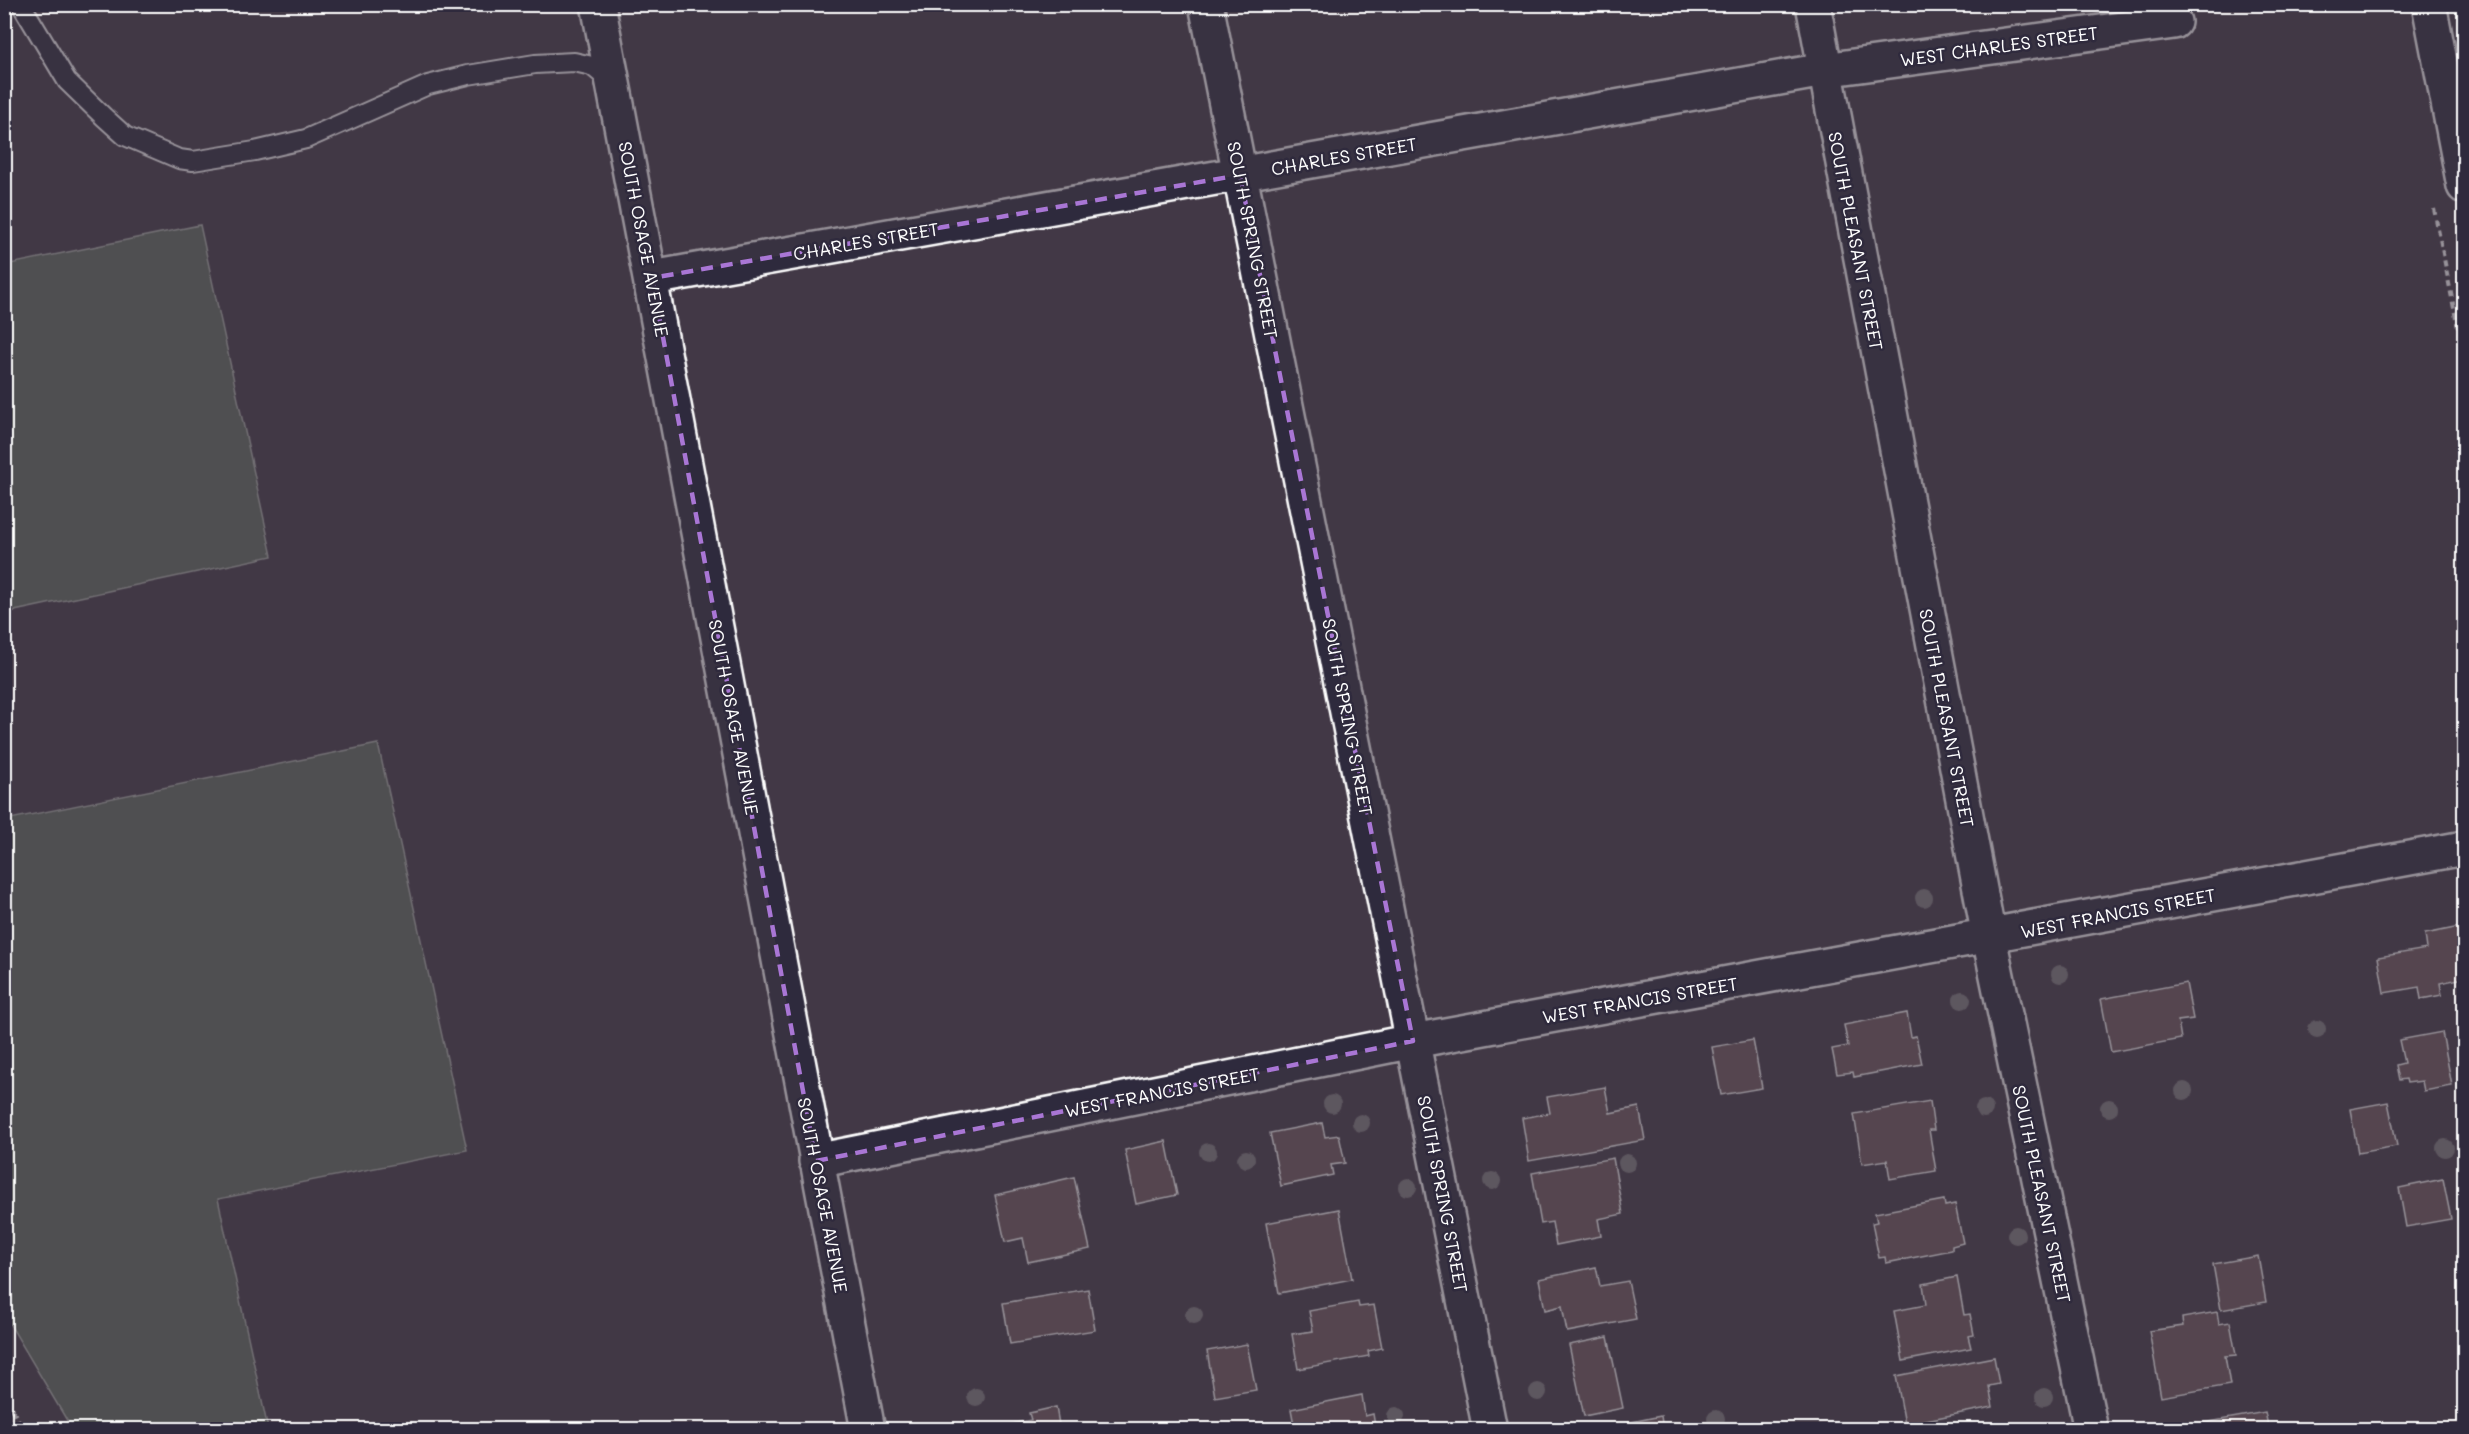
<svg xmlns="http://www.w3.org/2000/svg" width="2469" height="1434" font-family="Mali,sans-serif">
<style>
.green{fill:#5f6a5e;stroke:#afb4ae;stroke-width:1.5}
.building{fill:#6d575b;stroke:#fff;stroke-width:1.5}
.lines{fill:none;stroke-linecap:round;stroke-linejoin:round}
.lane-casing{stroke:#fff;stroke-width:22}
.street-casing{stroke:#fff;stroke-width:38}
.secondary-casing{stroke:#fff;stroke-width:38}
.path{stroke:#fff;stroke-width:4;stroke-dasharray:6 4.5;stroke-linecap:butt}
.lane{stroke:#2f2a3d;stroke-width:18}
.street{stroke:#2f2a3d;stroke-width:33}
.secondary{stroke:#2f2a3d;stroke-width:33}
.rail{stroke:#fff;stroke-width:4.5;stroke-dasharray:9 4.5;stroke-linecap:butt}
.tree{fill:#7e7c7f}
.marked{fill:none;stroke:#a976d5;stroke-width:4.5;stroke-dasharray:12 8;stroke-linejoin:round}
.labels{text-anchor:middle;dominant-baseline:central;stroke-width:5;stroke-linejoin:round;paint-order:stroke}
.street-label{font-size:18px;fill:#fff;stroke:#2f2a3d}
</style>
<rect width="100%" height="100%" fill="#423846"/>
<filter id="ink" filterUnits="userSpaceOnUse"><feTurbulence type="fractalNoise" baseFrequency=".0167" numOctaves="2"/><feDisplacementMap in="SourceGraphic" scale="12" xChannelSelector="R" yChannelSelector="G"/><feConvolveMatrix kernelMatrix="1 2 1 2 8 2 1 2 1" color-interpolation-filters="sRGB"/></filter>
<g filter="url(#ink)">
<path class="green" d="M 200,225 L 272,556 L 5,613 L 5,265 Z
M 378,744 L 467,1150 L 218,1199 L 268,1429 L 72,1429 L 5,1316 L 5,820 Z"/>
<path class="building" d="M 2460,927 L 2464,949 L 2464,978 L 2440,983 L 2442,995 L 2421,999 L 2419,987 L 2384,993 L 2378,957 L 2427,949 L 2425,934 Z
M 2186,983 L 2193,1019 L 2178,1021 L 2181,1039 L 2111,1052 L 2101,999 Z
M 1907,1013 L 1911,1037 L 1916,1036 L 1922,1064 L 1854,1077 L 1853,1072 L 1837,1074 L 1832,1049 L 1848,1046 L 1844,1025 Z
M 2442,1032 L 2452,1086 L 2424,1091 L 2422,1081 L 2407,1083 L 2406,1079 L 2399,1080 L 2396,1065 L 2404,1063 L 2399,1040 Z
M 1753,1040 L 1762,1088 L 1721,1095 L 1712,1047 Z
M 1605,1087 L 1610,1113 L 1639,1107 L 1645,1140 L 1529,1161 L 1522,1118 L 1550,1113 L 1547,1097 Z
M 1930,1101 L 1934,1130 L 1929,1130 L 1936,1171 L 1890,1179 L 1887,1160 L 1862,1164 L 1854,1114 Z
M 2388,1102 L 2397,1146 L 2358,1153 L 2350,1109 Z
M 1322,1123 L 1325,1137 L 1339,1135 L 1345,1163 L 1331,1165 L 1333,1175 L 1281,1186 L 1270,1133 Z
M 1166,1141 L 1177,1195 L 1136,1204 L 1125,1150 Z
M 1613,1158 L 1623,1214 L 1598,1219 L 1601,1236 L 1556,1245 L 1552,1222 L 1541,1224 L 1532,1173 Z
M 1074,1177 L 1090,1249 L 1028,1262 L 1023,1238 L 1005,1242 L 995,1195 Z
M 2443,1179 L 2451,1219 L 2406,1227 L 2399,1188 Z
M 1944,1200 L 1945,1206 L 1955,1204 L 1963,1243 L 1952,1246 L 1952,1250 L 1886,1263 L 1885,1257 L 1879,1258 L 1872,1223 L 1877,1222 L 1875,1213 Z
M 1339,1209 L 1352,1279 L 1279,1293 L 1266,1223 Z
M 2258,1256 L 2266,1302 L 2221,1310 L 2213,1264 Z
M 1596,1267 L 1600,1286 L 1628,1281 L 1636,1319 L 1567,1332 L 1562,1306 L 1545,1310 L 1539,1279 Z
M 1957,1277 L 1964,1315 L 1970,1314 L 1974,1335 L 1968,1336 L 1971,1348 L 1903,1361 L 1894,1311 L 1926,1305 L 1923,1284 Z
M 1088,1289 L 1095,1330 L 1010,1344 L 1003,1303 Z
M 1358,1302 L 1359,1307 L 1374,1305 L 1382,1348 L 1368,1351 L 1369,1356 L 1298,1369 L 1292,1334 L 1313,1331 L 1309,1311 Z
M 2217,1312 L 2219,1324 L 2230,1322 L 2236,1355 L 2225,1356 L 2230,1385 L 2161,1397 L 2149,1331 L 2183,1326 L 2182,1318 Z
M 1608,1337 L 1623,1408 L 1584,1416 L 1569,1345 Z
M 1247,1344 L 1256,1390 L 1215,1397 L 1207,1351 Z
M 1994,1357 L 1999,1384 L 1989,1386 L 1993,1407 L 1905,1424 L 1896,1376 Z
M 1362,1395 L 1365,1416 L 1373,1414 L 1375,1426 L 1367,1427 L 1368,1430 L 1295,1430 L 1291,1409 Z
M 1056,1407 L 1060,1430 L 1008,1430 L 1007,1425 L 1031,1420 L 1029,1413 Z
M 2265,1412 L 2269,1430 L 2170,1430 L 2170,1429 Z
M 1661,1416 L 1663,1430 L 1593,1430 Z
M 1888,1423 L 1889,1430 L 1855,1430 Z"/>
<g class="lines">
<g class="lane-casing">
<path id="lane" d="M 21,4 L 67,81 L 104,117 L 125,136 L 179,159 L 193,161 L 255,151 L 306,139 L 428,85 L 468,75 L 535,64 L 574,62 L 592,66 L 610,81"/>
</g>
<g class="street-casing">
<path id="street" d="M 598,4 L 868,1430
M 1206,4 L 1490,1430
M 1813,4 L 1989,937 L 2091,1430
M 652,278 L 1824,70 L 2174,22
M 816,1161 L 1413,1041 L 2464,848"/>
</g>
<g class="secondary-casing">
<path id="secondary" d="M 2429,4 L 2464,186"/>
</g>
<path class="path" d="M 2434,209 L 2464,358"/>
<use href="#lane" class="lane"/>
<use href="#street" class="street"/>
<use href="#secondary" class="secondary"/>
<path class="rail" d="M 4,1396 L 24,1430"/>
</g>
<g class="tree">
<circle cx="1924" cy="898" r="9"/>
<circle cx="2060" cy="974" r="9"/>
<circle cx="1962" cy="1000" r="9"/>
<circle cx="2317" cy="1029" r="9"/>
<circle cx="2184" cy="1091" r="9"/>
<circle cx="1332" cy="1104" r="9"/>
<circle cx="2109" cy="1108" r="9"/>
<circle cx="1984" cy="1109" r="9"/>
<circle cx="1361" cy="1123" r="9"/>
<circle cx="2445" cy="1148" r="9"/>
<circle cx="1208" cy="1152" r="9"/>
<circle cx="1246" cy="1159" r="9"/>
<circle cx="1627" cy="1163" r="9"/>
<circle cx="1492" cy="1181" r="9"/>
<circle cx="1408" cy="1187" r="9"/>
<circle cx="2016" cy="1235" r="9"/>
<circle cx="1194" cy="1315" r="9"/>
<circle cx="1538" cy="1392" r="9"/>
<circle cx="976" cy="1397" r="9"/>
<circle cx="2044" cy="1397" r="9"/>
<circle cx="1396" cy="1416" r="9"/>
<circle cx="1716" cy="1419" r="9"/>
</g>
</g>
<path d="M0 0H2469V1434H0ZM 1240,175 L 1413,1041 L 816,1161 L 652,278 Z" fill="#423846" fill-opacity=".55" fill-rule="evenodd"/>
<path class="marked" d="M 1240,175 L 1413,1041 L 816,1161 L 652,278 Z"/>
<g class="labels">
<g class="street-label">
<text transform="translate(1999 46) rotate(-8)">WEST CHARLES STREET</text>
<text transform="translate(1344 156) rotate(-10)">CHARLES STREET</text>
<text transform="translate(644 239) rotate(79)">SOUTH OSAGE AVENUE</text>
<text transform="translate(1253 240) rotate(79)">SOUTH SPRING STREET</text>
<text transform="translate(866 241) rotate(-10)">CHARLES STREET</text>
<text transform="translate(1856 241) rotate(79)">SOUTH PLEASANT STREET</text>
<text transform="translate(734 717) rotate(79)">SOUTH OSAGE AVENUE</text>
<text transform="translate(1348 717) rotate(79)">SOUTH SPRING STREET</text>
<text transform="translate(1947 718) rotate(79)">SOUTH PLEASANT STREET</text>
<text transform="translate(2118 913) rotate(-11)">WEST FRANCIS STREET</text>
<text transform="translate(1640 1000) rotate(-10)">WEST FRANCIS STREET</text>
<text transform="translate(1162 1092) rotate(-11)">WEST FRANCIS STREET</text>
<text transform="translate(1443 1194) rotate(79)">SOUTH SPRING STREET</text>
<text transform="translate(2042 1194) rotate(78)">SOUTH PLEASANT STREET</text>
<text transform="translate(823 1195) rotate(79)">SOUTH OSAGE AVENUE</text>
</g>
</g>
<rect width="2469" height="1434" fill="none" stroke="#2f2a3d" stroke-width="24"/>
<rect x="12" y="12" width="2445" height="1410" fill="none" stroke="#fff" stroke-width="2" filter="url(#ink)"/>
</svg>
